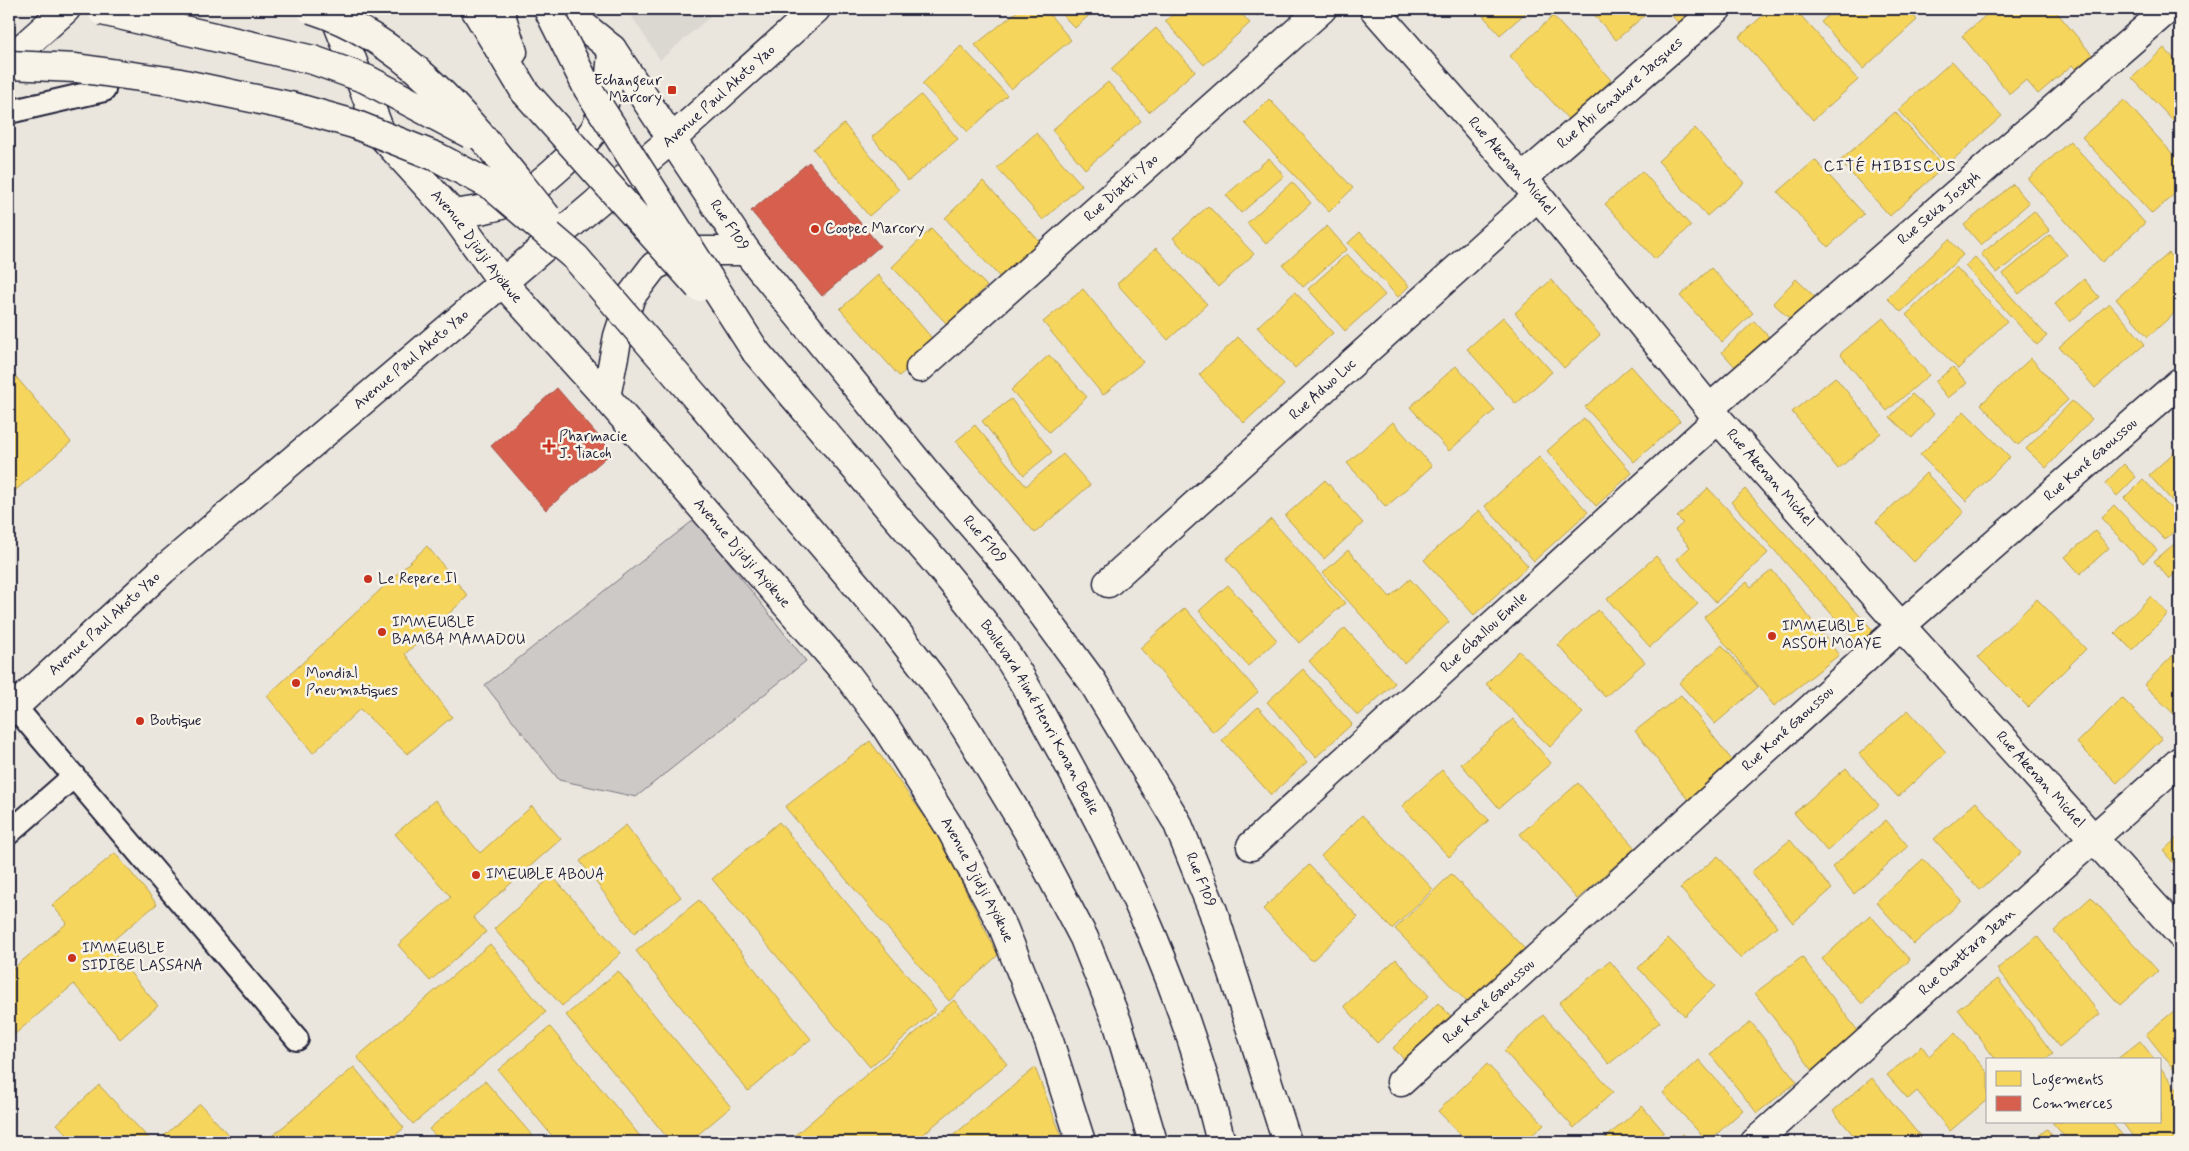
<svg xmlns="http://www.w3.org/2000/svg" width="2189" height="1151" font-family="Mynerve,sans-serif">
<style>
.built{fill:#dbd8d2}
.green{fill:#cdc9c6;stroke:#787680}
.homes{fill:#f6d55c;stroke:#b69f52}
.shops{fill:#d6604d;stroke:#a04d48}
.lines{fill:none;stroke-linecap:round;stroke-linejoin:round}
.service-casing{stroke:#22223b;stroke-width:26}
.minor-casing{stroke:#22223b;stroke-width:31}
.tertiary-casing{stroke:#22223b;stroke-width:31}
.motorway-casing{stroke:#22223b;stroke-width:31}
.service{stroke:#f7f3e8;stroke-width:22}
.minor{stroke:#f7f3e8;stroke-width:28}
.tertiary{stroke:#f7f3e8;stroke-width:28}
.motorway{stroke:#f7f3e8;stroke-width:28}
.motorway-bridge-casing{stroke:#22223b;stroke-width:31;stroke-linecap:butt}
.motorway-bridge{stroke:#f7f3e8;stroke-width:28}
.poi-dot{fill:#c8321e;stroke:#f7f3e8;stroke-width:2}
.labels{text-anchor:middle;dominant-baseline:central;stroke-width:5;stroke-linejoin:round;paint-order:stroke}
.poi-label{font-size:15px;fill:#22223b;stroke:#f7f3e8;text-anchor:start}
.street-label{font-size:15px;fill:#22223b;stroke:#f7f3e8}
.neighbourhood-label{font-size:16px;letter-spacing:1px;fill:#22223b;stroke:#f7f3e8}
</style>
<rect width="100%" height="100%" fill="#eae6de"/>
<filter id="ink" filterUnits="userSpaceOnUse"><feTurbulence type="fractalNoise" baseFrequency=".02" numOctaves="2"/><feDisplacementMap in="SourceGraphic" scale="10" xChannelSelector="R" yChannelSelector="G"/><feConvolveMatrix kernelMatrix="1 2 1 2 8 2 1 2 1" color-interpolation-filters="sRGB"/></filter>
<g filter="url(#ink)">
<path class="built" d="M 627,9 L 719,9 L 660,60 Z"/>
<path class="green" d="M 695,519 L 806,661 L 636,797 L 559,780 L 485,685 Z"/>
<path class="homes" d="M 1020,9 L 1045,9 L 1071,40 L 1011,89 L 975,45 Z
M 1057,9 L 1096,9 L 1075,28 Z
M 1179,9 L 1237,9 L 1250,23 L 1204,65 L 1165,21 Z
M 1250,9 L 1266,9 L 1257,16 Z
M 1477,9 L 1530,9 L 1500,35 Z
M 1589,9 L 1652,9 L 1616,40 Z
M 1666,9 L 1701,9 L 1681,26 Z
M 1770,9 L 1795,9 L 1858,80 L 1813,120 L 1739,37 Z
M 1835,9 L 1908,9 L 1917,20 L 1863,69 L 1821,22 Z
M 1993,9 L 2025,9 L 2030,14 L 2036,9 L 2054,9 L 2099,63 L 2082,77 L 2072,65 L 2038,94 L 2026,80 L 2010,94 L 1962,36 Z
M 1553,16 L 1611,80 L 1569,120 L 1510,56 Z
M 1156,28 L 1195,71 L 1149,112 L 1111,69 Z
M 961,46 L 1007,95 L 968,132 L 922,84 Z
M 2164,48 L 2180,65 L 2180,128 L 2132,78 Z
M 1952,61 L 2002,116 L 1947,165 L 1898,110 Z
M 1108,82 L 1141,121 L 1085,169 L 1052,130 Z
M 921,95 L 958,139 L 908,181 L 872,137 Z
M 1269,99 L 1353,188 L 1329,212 L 1245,123 Z
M 2124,100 L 2180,162 L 2180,189 L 2152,214 L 2082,137 Z
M 1895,112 L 1944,167 L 1890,216 L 1840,161 Z
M 844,124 L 899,190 L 869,216 L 813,149 Z
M 1695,128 L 1744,183 L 1707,216 L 1658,161 Z
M 1036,133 L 1082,185 L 1043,220 L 997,168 Z
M 2070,141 L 2145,223 L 2102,262 L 2028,179 Z
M 1269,158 L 1284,176 L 1241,213 L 1226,195 Z
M 1815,160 L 1864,214 L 1828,247 L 1778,192 Z
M 1642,171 L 1691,226 L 1655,259 L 1605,204 Z
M 983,181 L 1045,247 L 1007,285 L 945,218 Z
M 1292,182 L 1311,203 L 1266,244 L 1247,223 Z
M 2013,184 L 2029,203 L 1981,245 L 1964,225 Z
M 1208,206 L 1254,254 L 1218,287 L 1173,238 Z
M 2034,211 L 2050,231 L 1997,273 L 1981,254 Z
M 1327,226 L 1347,249 L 1303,287 L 1283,265 Z
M 931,229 L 987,286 L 947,324 L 892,267 Z
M 1360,232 L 1409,286 L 1398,297 L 1348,243 Z
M 2050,235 L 2067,255 L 2019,294 L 2003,274 Z
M 1949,239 L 1963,255 L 1901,312 L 1887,298 Z
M 1156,248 L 1207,304 L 1168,340 L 1117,284 Z
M 2169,253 L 2180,266 L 2180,308 L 2148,337 L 2116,299 Z
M 1347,254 L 1385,295 L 1345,331 L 1308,289 Z
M 1975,257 L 2047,336 L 2037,345 L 1965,266 Z
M 1956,267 L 2007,321 L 1958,369 L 1906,315 Z
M 1711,268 L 1753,313 L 1722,342 L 1680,296 Z
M 878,275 L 937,344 L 899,376 L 840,309 Z
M 1796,279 L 1815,297 L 1792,321 L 1773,303 Z
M 2084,279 L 2099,297 L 2070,322 L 2055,304 Z
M 1551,280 L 1600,335 L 1564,368 L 1515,313 Z
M 1083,289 L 1143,362 L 1103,395 L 1043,322 Z
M 1295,292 L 1333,333 L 1295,368 L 1257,327 Z
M 2109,303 L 2145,344 L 2095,388 L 2059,347 Z
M 1503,317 L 1552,372 L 1516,404 L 1467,349 Z
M 1883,318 L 1929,375 L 1887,411 L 1840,354 Z
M 1754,321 L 1769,337 L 1736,368 L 1722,352 Z
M 1238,337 L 1284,385 L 1244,423 L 1199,375 Z
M 1049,355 L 1087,397 L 1049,432 L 1011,390 Z
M 2031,358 L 2068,400 L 2018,445 L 1981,404 Z
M 1456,366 L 1495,410 L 1449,451 L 1410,407 Z
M 1631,366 L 1680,421 L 1634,462 L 1585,407 Z
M 1953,367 L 1967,383 L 1948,398 L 1935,382 Z
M 12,372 L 71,442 L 9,496 L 9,410 L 11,408 L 9,405 L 9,375 Z
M 1835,377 L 1881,433 L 1838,469 L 1792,412 Z
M 1912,394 L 1934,414 L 1912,438 L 1890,417 Z
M 1011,399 L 1052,452 L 1024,475 L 982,421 Z
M 2072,401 L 2092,419 L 2046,468 L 2026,449 Z
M 1964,411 L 2010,457 L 1966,501 L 1920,455 Z
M 1584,418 L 1632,473 L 1596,506 L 1547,451 Z
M 1393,422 L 1432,466 L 1386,507 L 1347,463 Z
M 975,425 L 1026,486 L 1063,454 L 1090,485 L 1035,533 L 956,441 Z
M 2180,447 L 2180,510 L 2149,475 Z
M 1539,457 L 1588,512 L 1534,561 L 1485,506 Z
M 2124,464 L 2136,477 L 2117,496 L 2105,483 Z
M 1926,473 L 1964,512 L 1914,562 L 1876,522 Z
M 2143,479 L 2180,518 L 2180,525 L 2165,540 L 2124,498 Z
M 1325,480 L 1363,523 L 1324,559 L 1285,516 Z
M 1708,488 L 1768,553 L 1716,602 L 1677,559 L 1690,547 L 1675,530 L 1683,523 L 1677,517 Z
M 1745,489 L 1879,637 L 1864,650 L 1731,502 Z
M 2114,505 L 2157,550 L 2143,563 L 2101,518 Z
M 1479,510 L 1528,566 L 1474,615 L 1424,560 Z
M 1271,519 L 1345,603 L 1299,643 L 1226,559 Z
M 2095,531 L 2109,548 L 2080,574 L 2065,557 Z
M 2180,539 L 2180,569 L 2169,579 L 2154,561 Z
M 427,546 L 468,596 L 405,654 L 452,717 L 407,754 L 360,709 L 313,753 L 267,696 Z
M 1348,550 L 1390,597 L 1410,579 L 1449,622 L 1404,663 L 1323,573 Z
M 1656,556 L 1698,604 L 1650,647 L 1607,599 Z
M 1772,570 L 1839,655 L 1774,706 L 1704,617 L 1747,582 L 1751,587 Z
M 1228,585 L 1277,640 L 1248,666 L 1199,611 Z
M 2151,596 L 2168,614 L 2132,650 L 2115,633 Z
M 2037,599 L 2086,649 L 2028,707 L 1978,657 Z
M 1185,608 L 1258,692 L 1213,732 L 1140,648 Z
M 1598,610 L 1645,662 L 1605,697 L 1558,645 Z
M 1345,628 L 1395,683 L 1358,716 L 1309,661 Z
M 1722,645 L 1758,687 L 1715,724 L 1679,683 Z
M 2180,648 L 2180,720 L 2144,685 Z
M 1519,651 L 1583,713 L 1550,747 L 1486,684 Z
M 1303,669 L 1352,724 L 1316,757 L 1267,702 Z
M 1681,695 L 1735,764 L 1689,801 L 1635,731 Z
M 2122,698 L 2162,739 L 2117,783 L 2077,743 Z
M 1258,707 L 1307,762 L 1271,795 L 1222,740 Z
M 1908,710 L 1946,752 L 1898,797 L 1859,754 Z
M 1513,719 L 1551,763 L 1499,808 L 1461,764 Z
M 870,741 L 937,834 L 998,955 L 949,1001 L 785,807 Z
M 1846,768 L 1879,805 L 1827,851 L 1794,813 Z
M 1442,770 L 1489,820 L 1449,857 L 1402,806 Z
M 1578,783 L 1635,848 L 1577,899 L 1520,834 Z
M 435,800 L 480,853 L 532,806 L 561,839 L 473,917 L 486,932 L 430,981 L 398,945 L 451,897 L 395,834 Z
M 1976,802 L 2021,853 L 1980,890 L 1934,839 Z
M 1362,815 L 1433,889 L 1392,929 L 1321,856 Z
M 1886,820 L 1908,846 L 1854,894 L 1832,867 Z
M 779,822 L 936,1010 L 870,1067 L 712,879 Z
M 626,825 L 681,897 L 634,933 L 580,861 Z
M 2180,835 L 2180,870 L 2163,851 Z
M 1790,840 L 1832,889 L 1793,923 L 1751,872 Z
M 115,853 L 157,904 L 107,945 L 158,1006 L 120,1039 L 74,984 L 9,1039 L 9,972 L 67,923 L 52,905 Z
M 1718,856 L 1777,926 L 1740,958 L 1680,888 Z
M 1923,859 L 1962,901 L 1914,944 L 1876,902 Z
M 1309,865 L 1358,917 L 1312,961 L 1263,909 Z
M 1451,874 L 1531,955 L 1476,1011 L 1395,929 Z
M 552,876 L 621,953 L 562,1006 L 494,929 Z
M 2091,897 L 2158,971 L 2120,1005 L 2054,931 Z
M 699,900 L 811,1039 L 748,1091 L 636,951 Z
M 1870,915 L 1910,960 L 1862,1004 L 1822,959 Z
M 2037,936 L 2100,1014 L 2059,1047 L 1997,969 Z
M 1668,938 L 1715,986 L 1685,1016 L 1638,968 Z
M 490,944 L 546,1012 L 413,1124 L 357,1057 Z
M 1802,957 L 1864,1039 L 1816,1075 L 1755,993 Z
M 1396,959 L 1429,996 L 1377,1043 L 1344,1006 Z
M 1610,961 L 1660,1022 L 1609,1064 L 1559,1003 Z
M 618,971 L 731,1107 L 689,1142 L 671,1142 L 566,1015 Z
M 1998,979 L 2053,1054 L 2045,1060 L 1996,1060 L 1958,1009 Z
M 954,1000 L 1007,1064 L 914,1142 L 787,1142 Z
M 1438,1003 L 1454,1019 L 1409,1064 L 1393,1048 Z
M 2180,1006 L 2180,1077 L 2146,1034 Z
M 1543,1015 L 1613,1092 L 1574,1128 L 1504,1051 Z
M 1751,1022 L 1797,1082 L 1757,1113 L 1710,1054 Z
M 550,1027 L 645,1142 L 557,1142 L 498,1070 Z
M 1955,1033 L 1988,1073 L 1988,1099 L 1950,1131 L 1917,1091 L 1908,1099 L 1887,1075 L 1922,1046 L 1929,1056 Z
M 2140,1041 L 2155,1060 L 2116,1060 Z
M 1699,1060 L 1743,1110 L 1708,1142 L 1663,1093 Z
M 1487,1064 L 1544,1124 L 1525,1142 L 1468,1142 L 1438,1111 Z
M 354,1067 L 404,1128 L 387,1142 L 265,1142 Z
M 2160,1067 L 2180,1093 L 2180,1142 L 2137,1142 L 2122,1122 L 2160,1122 Z
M 1035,1068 L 1064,1142 L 945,1142 Z
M 1872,1078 L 1925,1142 L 1859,1142 L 1833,1111 Z
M 485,1081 L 538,1142 L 441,1142 L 429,1129 Z
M 99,1085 L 152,1142 L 74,1142 L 57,1124 Z
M 200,1104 L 235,1142 L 157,1142 Z
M 1642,1106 L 1664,1132 L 1652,1142 L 1601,1142 Z
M 2052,1122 L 2111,1122 L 2124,1137 L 2118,1142 L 2069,1142 Z
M 2047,1129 L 2057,1142 L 2031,1142 Z
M 1683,1134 L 1692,1142 L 1674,1142 Z"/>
<path class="shops" d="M 809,162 L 880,246 L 822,296 L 751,211 Z
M 557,388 L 612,452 L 546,510 L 491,446 Z"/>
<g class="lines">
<g class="service-casing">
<path id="service" d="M 9,112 L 104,90
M 9,700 L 297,1039
M 9,833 L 74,776"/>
</g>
<g class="minor-casing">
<g id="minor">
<path id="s1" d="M 1374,9 L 1538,196 L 1718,419 L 1901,626 L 2180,934"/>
<path d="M 9,60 L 66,9"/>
<path id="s2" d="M 1523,178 L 1717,9"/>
<path id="s3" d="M 920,368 L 1322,9"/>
<path id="s4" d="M 1710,408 L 2168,9"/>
<path id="s5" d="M 1108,583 L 1538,196"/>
<path id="s6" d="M 1251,846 L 1718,419"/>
<path id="s7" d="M 1401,1082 L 1901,626 L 2180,382"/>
<path id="s8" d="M 1755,1142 L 2180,761"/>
</g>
</g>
<g class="tertiary-casing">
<g id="tertiary">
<path id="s9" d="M 332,9 L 382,136 L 453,214 L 503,283 L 606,397 L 845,672 L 882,721 L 950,828 L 1003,927 L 1049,1041 L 1081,1142"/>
<path id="s10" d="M 563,9 L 612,49 L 746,251 L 926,472 L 1008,567 L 1092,681 L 1177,822 L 1213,911 L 1287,1142"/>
<path d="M 453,214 C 474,211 498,208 517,199 C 534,191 588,143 596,127 C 607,101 611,77 612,49"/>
<path d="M 606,397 L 618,336 L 631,296 L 654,266 L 688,251 L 746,251"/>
<path id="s11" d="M 9,712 L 163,570 L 673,138 L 816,9"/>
</g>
</g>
<g class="motorway-casing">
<g id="motorway">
<path d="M 475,9 L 525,92"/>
<path d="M 499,9 L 513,52"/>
<path id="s12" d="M 756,352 C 801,405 847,458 892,512 C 928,553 964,594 995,638 C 1019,670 1037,708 1057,743 C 1128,870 1187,1000 1221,1142"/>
<path d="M 699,401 L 895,630 L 932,678 L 966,729 L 1027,830 L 1084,938 L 1118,1024 L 1153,1142"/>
</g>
</g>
<use href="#service" class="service"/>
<use href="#minor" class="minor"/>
<use href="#tertiary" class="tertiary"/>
<use href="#motorway" class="motorway"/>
<g class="motorway-bridge-casing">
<path id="motorway-bridge" d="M 311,9 C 416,42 480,135 547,217
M 548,9 L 588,89 L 756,352
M 102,11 L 313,60 L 366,79 L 470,134
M 9,65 L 76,68 L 175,82 L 294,107 L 354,124 L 437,157 L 492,186 L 576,258 L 699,401
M 525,92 L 699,287"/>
</g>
<use href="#motorway-bridge" class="motorway-bridge"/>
</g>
</g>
<g class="poi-dot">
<rect x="667" y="85" width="10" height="10" rx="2.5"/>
<circle cx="815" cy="229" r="5"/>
<path d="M546.5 438.5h5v5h5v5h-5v5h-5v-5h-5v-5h5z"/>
<circle cx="368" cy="579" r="5"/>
<circle cx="382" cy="632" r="5"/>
<circle cx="1772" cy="636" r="5"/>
<circle cx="296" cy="683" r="5"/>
<circle cx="140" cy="721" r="5"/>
<circle cx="476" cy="875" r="5"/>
<circle cx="72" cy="958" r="5"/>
</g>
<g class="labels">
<g class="poi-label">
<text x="662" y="81" text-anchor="end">Echangeur<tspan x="662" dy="17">Marcory</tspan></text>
<text x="825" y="229">Coopec Marcory</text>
<text x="559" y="437">Pharmacie<tspan x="559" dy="17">J. Tiacoh</tspan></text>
<text x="378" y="579">Le Repere II</text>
<text x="392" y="623">IMMEUBLE<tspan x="392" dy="17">BAMBA MAMADOU</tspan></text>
<text x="1782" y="627">IMMEUBLE<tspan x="1782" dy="17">ASSOH MOAYE</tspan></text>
<text x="306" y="674">Mondial<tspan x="306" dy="17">Pneumatiques</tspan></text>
<text x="150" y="721">Boutique</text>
<text x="486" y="875">IMEUBLE ABOUA</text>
<text x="82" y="949">IMMEUBLE<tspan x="82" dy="17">SIDIBE LASSANA</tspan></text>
</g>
<g class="street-label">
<text stroke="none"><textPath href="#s2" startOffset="129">Rue Abi Gnahore Jacques</textPath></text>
<text stroke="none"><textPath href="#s11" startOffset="940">Avenue Paul Akoto Yao</textPath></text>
<text stroke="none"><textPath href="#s1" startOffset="209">Rue Akenan Michel</textPath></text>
<text stroke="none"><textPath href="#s3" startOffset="270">Rue Diatti Yao</textPath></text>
<text stroke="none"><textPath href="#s4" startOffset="304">Rue Seka Joseph</textPath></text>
<text stroke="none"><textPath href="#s10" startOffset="275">Rue F109</textPath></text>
<text stroke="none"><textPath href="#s9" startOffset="282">Avenue Djidji Ayökwe</textPath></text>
<text stroke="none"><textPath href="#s11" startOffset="535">Avenue Paul Akoto Yao</textPath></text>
<text stroke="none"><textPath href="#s5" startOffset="289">Rue Adwo Luc</textPath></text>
<text stroke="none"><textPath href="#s7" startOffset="929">Rue Koné Gaoussou</textPath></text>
<text stroke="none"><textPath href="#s1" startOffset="614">Rue Akenan Michel</textPath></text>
<text stroke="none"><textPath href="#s10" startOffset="680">Rue F109</textPath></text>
<text stroke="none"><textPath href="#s9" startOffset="688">Avenue Djidji Ayökwe</textPath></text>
<text stroke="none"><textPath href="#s11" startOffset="130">Avenue Paul Akoto Yao</textPath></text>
<text stroke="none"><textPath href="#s6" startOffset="316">Rue Gballou Emile</textPath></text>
<text stroke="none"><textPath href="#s12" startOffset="464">Boulevard Aimé Henri Konan Bedie</textPath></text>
<text stroke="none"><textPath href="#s7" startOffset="524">Rue Koné Gaoussou</textPath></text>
<text stroke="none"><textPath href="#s1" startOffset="1019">Rue Akenan Michel</textPath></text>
<text stroke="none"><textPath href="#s10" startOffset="1085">Rue F109</textPath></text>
<text stroke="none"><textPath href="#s9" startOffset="1092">Avenue Djidji Ayökwe</textPath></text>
<text stroke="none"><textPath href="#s8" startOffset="285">Rue Ouattara Jean</textPath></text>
<text stroke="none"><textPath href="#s7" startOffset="119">Rue Koné Gaoussou</textPath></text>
</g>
<g class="neighbourhood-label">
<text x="1890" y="166">CITÉ HIBISCUS</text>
</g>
</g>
<rect width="2189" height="1151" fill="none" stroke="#f7f3e8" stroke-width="30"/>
<rect x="15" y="15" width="2159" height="1121" fill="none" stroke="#22223b" stroke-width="2" filter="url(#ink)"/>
<rect x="1986" y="1058" width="175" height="65" fill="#f7f3e8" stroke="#a29fa3"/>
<rect x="1996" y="1071" width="25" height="15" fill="#f6d55c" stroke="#a29fa3"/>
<text x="2032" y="1084" font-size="15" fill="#22223b">Logements</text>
<rect x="1996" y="1096" width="25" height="15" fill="#d6604d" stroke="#a29fa3"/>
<text x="2032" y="1108" font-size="15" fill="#22223b">Commerces</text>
</svg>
